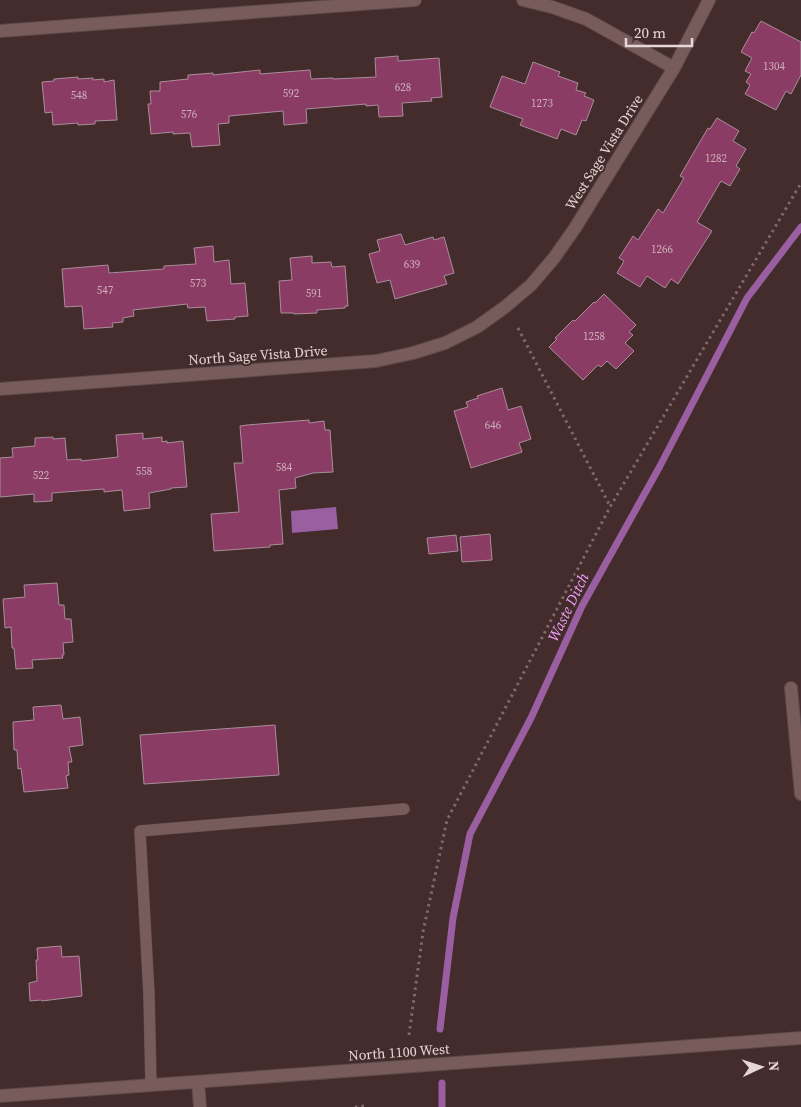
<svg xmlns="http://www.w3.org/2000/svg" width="801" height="1107" font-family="'Source Serif 4',serif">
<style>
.water{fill:#995fa1}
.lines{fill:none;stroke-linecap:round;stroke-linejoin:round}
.stream{stroke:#995fa1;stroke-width:7}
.building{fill:#8b3c65;stroke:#a98e9a}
.service-casing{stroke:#5e4a4a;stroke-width:12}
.minor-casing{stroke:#5e4a4a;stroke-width:14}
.path{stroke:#7f6969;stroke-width:3;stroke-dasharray:2.5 4;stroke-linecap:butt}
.service{stroke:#785c5c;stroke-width:11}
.minor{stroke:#785c5c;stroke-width:12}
.labels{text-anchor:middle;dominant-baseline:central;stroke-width:4;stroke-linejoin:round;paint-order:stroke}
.number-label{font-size:11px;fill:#cfb0b9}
.street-label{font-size:14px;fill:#e6d6d5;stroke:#442b2c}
.water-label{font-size:15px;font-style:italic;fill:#efa0f9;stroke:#442b2c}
</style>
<rect width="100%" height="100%" fill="#442b2c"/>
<path class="water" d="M 336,507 L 338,529 L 292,533 L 291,511 Z"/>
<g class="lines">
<path class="stream" d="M 440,1029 L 453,918 L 470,834 L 531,718 L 582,606 L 660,466 L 747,298 L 801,227
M 442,1083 L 442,1107"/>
</g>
<path class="building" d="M 761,21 L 801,42 L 801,75 L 791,94 L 786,91 L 776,110 L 745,94 L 750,85 L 746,82 L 751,74 L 745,71 L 752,58 L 741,52 L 752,32 L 754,33 Z
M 398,56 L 398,61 L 439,58 L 442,97 L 431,98 L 432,101 L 402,103 L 403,116 L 379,117 L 378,105 L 366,106 L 366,104 L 306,109 L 307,123 L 284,125 L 283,111 L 229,116 L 229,123 L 218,124 L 220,145 L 192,147 L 190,133 L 173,134 L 173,132 L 151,134 L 148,104 L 151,104 L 150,91 L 160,91 L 160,82 L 188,79 L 188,75 L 213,73 L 213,75 L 260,70 L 260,74 L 310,70 L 311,79 L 333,78 L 333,79 L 376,77 L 375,58 Z
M 533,62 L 560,72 L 558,76 L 578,83 L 576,90 L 586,93 L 584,96 L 594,100 L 586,121 L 582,120 L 576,135 L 561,129 L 557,139 L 520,125 L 523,119 L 490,107 L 502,76 L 525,84 Z
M 78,77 L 78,79 L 93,78 L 93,80 L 104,79 L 104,82 L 114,80 L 117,120 L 95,121 L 95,124 L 78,125 L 78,123 L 53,125 L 52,112 L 45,113 L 42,82 L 54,81 L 54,79 Z
M 717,118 L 739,131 L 733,141 L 746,149 L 736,166 L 740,169 L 730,186 L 721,181 L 697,222 L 712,231 L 678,284 L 671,279 L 665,288 L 647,276 L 640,287 L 617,273 L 624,261 L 619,258 L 633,236 L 638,240 L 658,209 L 663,213 L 684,178 L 680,176 L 708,128 L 710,129 Z
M 401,234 L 405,245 L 433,237 L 434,240 L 444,237 L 454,273 L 444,276 L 447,284 L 395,299 L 390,280 L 377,283 L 369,254 L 380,251 L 377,240 Z
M 213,246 L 214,262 L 229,260 L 231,284 L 245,283 L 248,316 L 235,317 L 235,319 L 207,321 L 205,307 L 188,308 L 187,304 L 133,310 L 134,316 L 123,318 L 123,322 L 112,323 L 113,327 L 84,329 L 82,306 L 65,307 L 62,269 L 108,265 L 109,273 L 164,269 L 164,266 L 196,264 L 194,248 Z
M 312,256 L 312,263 L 331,262 L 332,267 L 345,266 L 348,306 L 345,306 L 345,308 L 317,310 L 317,313 L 294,314 L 294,313 L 281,313 L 279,281 L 292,280 L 290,258 Z
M 604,294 L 636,325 L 629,332 L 633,335 L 625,343 L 634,351 L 616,369 L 607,361 L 601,367 L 598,365 L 583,380 L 549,347 L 557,339 L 555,338 L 573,320 L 575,321 L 594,302 L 595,303 Z
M 502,388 L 508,410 L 521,406 L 531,439 L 519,443 L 522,452 L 471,468 L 454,411 L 468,407 L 466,402 L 478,398 L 477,396 Z
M 309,420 L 309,423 L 324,421 L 325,430 L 330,430 L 333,472 L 313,473 L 295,478 L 296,488 L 279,490 L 283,544 L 270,545 L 270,547 L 214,551 L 211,514 L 239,512 L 234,463 L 243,463 L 240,426 L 247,425 Z
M 143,433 L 143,439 L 162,437 L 162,442 L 167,441 L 167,443 L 183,441 L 187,487 L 171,488 L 171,489 L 149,493 L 150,508 L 124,511 L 122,490 L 104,492 L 104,489 L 52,493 L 52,501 L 34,502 L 34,494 L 0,497 L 0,458 L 13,457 L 12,448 L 35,446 L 35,438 L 53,437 L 53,439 L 65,438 L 67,460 L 81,459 L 81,461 L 118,457 L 116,435 Z
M 490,534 L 492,560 L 462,562 L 460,537 Z
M 456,535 L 458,551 L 429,554 L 427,538 Z
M 57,583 L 59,605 L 64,605 L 65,619 L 71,619 L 73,642 L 63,643 L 64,655 L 62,655 L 63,658 L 32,660 L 33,668 L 16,669 L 14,648 L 12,648 L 11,627 L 5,628 L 3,599 L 25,597 L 24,585 Z
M 61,705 L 63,719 L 80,717 L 83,745 L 69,747 L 72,762 L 68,762 L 69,775 L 66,776 L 68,788 L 24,792 L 21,768 L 18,769 L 17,750 L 14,750 L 13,722 L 34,720 L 33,707 Z
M 275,725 L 279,775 L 144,784 L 140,735 Z
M 61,946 L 62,957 L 79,956 L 82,996 L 42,1001 L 41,1000 L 30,1001 L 29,983 L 37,981 L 36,960 L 38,960 L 37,948 Z"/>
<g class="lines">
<g class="service-casing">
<path id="service" d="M 151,1085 L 149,995 L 140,831 L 404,809"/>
</g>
<g class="minor-casing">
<path id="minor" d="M 523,0 L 552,7 L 586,19 L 674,68
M 0,31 L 415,0
M 0,389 L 376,361 L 413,353 L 445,343 L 477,327 L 505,307 L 531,285 L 554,258 L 575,228 L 674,68 L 709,0
M 791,688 L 801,794
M 198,1082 L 200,1107
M 0,1096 L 801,1038"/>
</g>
<path class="path" d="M 518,328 L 610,506
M 409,1035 L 423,932 L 447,820 L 610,507 L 801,183
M 355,1107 L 365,1106"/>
<use href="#service" class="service"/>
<use href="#minor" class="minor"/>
</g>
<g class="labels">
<g class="number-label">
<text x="774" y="66">1304</text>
<text x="403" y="87">628</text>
<text x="291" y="93">592</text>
<text x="79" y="95">548</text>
<text x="542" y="103">1273</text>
<text x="189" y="114">576</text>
<text x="716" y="158">1282</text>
<text x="662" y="249">1266</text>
<text x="412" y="264">639</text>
<text x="198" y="283">573</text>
<text x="105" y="290">547</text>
<text x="314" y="293">591</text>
<text x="594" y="336">1258</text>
<text x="493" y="425">646</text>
<text x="284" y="467">584</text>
<text x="144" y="471">558</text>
<text x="41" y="475">522</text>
</g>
<g class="street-label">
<text transform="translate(604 152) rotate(-58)">West Sage Vista Drive</text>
<text transform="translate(258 355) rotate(-4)">North Sage Vista Drive</text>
<text transform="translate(399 1052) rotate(-4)">North 1100 West</text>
</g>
<g class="water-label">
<text transform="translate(568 607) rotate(-64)">Waste Ditch</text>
</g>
</g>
<g transform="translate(761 1067) rotate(86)" stroke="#442b2c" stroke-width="4" paint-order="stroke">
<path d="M0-4L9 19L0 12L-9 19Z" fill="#e6d6d5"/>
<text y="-8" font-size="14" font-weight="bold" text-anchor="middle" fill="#e6d6d5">N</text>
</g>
<path d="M626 38v8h66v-8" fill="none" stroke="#e6d6d5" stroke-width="2.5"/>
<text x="634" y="38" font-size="15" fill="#e6d6d5" stroke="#442b2c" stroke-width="4" paint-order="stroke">20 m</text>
</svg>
